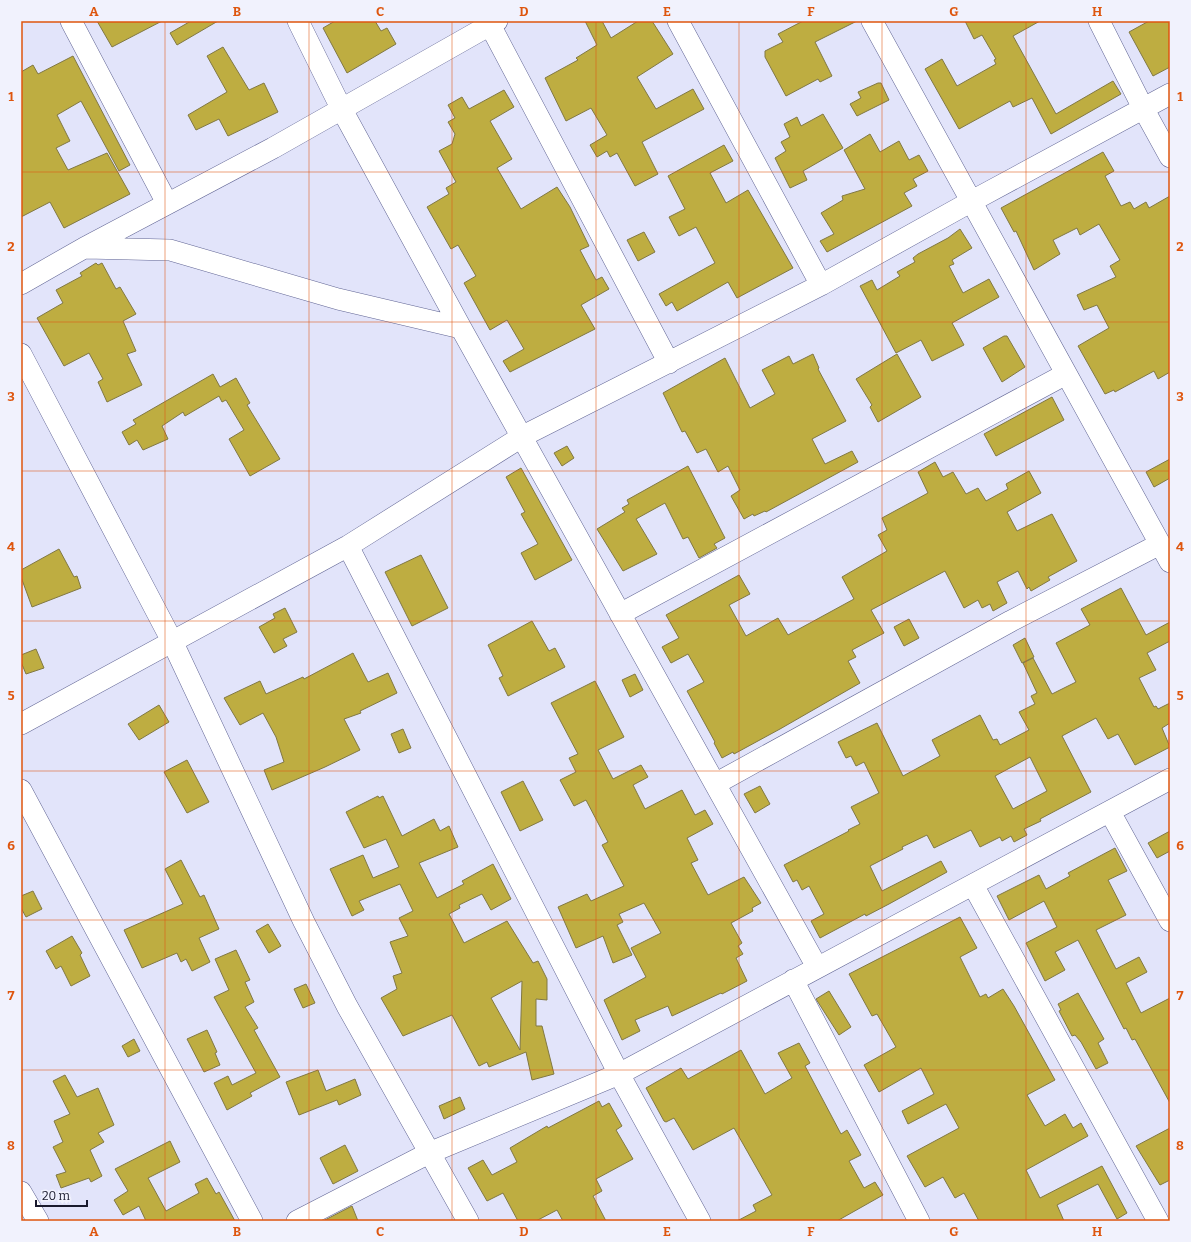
<svg xmlns="http://www.w3.org/2000/svg" width="1191" height="1242" font-family="Bitter,serif">
<style>
.building{fill:#bead41;stroke:#817843;fill-rule:evenodd}
.lines{fill:none;stroke-linecap:round;stroke-linejoin:round}
.minor-casing{stroke:#626695;stroke-width:22}
.minor{stroke:#fff;stroke-width:21}
.grid{fill:none;stroke:#de560e;stroke-width:1;stroke-opacity:0.55}
.neatline{fill:none;stroke:#de560e;stroke-width:1.5}
.grid-label{font-size:13px;text-anchor:middle;font-weight:bold;fill:#de560e}
</style>
<rect width="100%" height="100%" fill="#e2e4fa"/>
<path class="building" d="M 97,21 L 162,21 L 112,47 Z
M 191,21 L 218,21 L 177,45 L 170,33 Z
M 335,21 L 375,21 L 381,31 L 387,28 L 396,44 L 347,73 L 323,28 Z
M 585,21 L 602,21 L 611,38 L 638,21 L 652,21 L 673,54 L 637,77 L 656,109 L 693,89 L 704,109 L 642,142 L 658,174 L 635,186 L 617,153 L 610,157 L 607,151 L 597,157 L 590,145 L 607,135 L 591,108 L 566,121 L 545,78 L 578,60 L 576,58 L 597,45 Z
M 803,21 L 857,21 L 815,42 L 832,76 L 820,82 L 818,79 L 786,96 L 765,57 L 765,51 L 783,42 L 778,34 Z
M 965,21 L 1040,21 L 1013,36 L 1056,114 L 1113,81 L 1121,94 L 1051,134 L 1032,98 L 1013,107 L 1010,101 L 959,129 L 925,69 L 942,59 L 957,86 L 996,64 L 994,60 L 996,59 L 982,35 L 974,39 Z
M 1149,21 L 1170,21 L 1170,67 L 1153,76 L 1129,32 Z
M 223,47 L 249,90 L 264,83 L 278,112 L 228,136 L 219,119 L 196,130 L 188,115 L 227,92 L 207,56 Z
M 73,56 L 130,165 L 119,171 L 81,101 L 57,115 L 70,141 L 56,148 L 68,170 L 107,153 L 130,194 L 64,228 L 50,202 L 21,217 L 21,72 L 33,65 L 38,74 Z
M 878,83 L 881,83 L 889,100 L 857,116 L 850,104 L 861,98 L 858,92 Z
M 504,90 L 514,107 L 490,121 L 512,159 L 497,168 L 521,209 L 557,187 L 570,207 L 589,246 L 580,250 L 596,280 L 602,277 L 609,289 L 581,305 L 595,329 L 510,372 L 503,361 L 524,349 L 507,320 L 490,330 L 464,283 L 476,276 L 458,245 L 451,249 L 427,207 L 449,194 L 446,188 L 456,182 L 439,151 L 452,144 L 455,134 L 448,122 L 455,118 L 448,105 L 462,97 L 469,109 Z
M 823,114 L 843,148 L 803,171 L 807,180 L 790,188 L 775,158 L 786,151 L 781,142 L 790,137 L 784,124 L 797,117 L 801,126 Z
M 870,134 L 880,152 L 899,141 L 909,160 L 919,155 L 928,171 L 913,179 L 917,186 L 904,193 L 912,206 L 827,252 L 820,241 L 834,234 L 821,213 L 843,200 L 842,196 L 865,189 L 844,150 Z
M 724,145 L 733,161 L 710,173 L 726,203 L 748,190 L 793,268 L 737,298 L 728,282 L 677,311 L 672,302 L 666,306 L 659,294 L 715,263 L 696,227 L 679,236 L 669,217 L 685,209 L 668,176 Z
M 1103,152 L 1114,171 L 1105,176 L 1121,206 L 1130,202 L 1134,209 L 1146,202 L 1149,208 L 1170,196 L 1170,372 L 1158,379 L 1154,371 L 1115,392 L 1114,390 L 1105,394 L 1078,346 L 1109,328 L 1097,305 L 1084,310 L 1077,295 L 1116,277 L 1110,266 L 1120,260 L 1099,224 L 1080,235 L 1077,228 L 1053,240 L 1060,254 L 1034,270 L 1016,231 L 1014,232 L 1001,208 Z
M 960,229 L 972,248 L 952,260 L 954,264 L 949,266 L 963,293 L 989,279 L 999,297 L 952,323 L 964,345 L 932,361 L 921,340 L 896,353 L 860,286 L 872,280 L 877,290 L 900,276 L 897,272 L 915,262 L 913,258 L 918,254 L 948,238 Z
M 644,232 L 655,252 L 638,261 L 627,240 Z
M 96,263 L 98,265 L 102,263 L 116,289 L 120,287 L 136,314 L 123,321 L 136,351 L 127,354 L 142,385 L 107,402 L 98,382 L 103,379 L 89,353 L 64,366 L 37,318 L 63,303 L 56,290 L 82,276 L 80,273 Z
M 1004,336 L 1007,336 L 1025,367 L 1002,382 L 983,348 Z
M 813,354 L 819,368 L 818,369 L 846,421 L 812,439 L 825,464 L 852,451 L 858,462 L 766,512 L 765,511 L 754,516 L 753,514 L 744,519 L 731,496 L 740,490 L 728,466 L 718,472 L 706,449 L 697,453 L 685,431 L 682,432 L 663,393 L 725,358 L 750,408 L 775,394 L 762,370 L 789,356 L 793,364 Z
M 897,354 L 921,397 L 878,422 L 870,407 L 872,405 L 856,379 Z
M 213,374 L 220,387 L 236,378 L 250,403 L 247,405 L 280,459 L 250,476 L 229,439 L 244,430 L 226,400 L 222,402 L 219,396 L 185,416 L 183,412 L 162,426 L 168,439 L 143,450 L 137,440 L 129,445 L 122,432 L 136,424 L 133,420 Z
M 1052,397 L 1064,420 L 996,456 L 984,434 Z
M 567,446 L 574,458 L 562,466 L 554,453 Z
M 1170,459 L 1170,478 L 1154,487 L 1146,472 Z
M 935,462 L 943,477 L 953,472 L 966,494 L 978,488 L 986,501 L 1008,489 L 1006,484 L 1029,471 L 1041,493 L 1007,512 L 1017,531 L 1052,514 L 1077,561 L 1048,577 L 1050,580 L 1031,591 L 1029,587 L 1027,589 L 1018,571 L 997,582 L 1007,603 L 993,611 L 990,604 L 982,608 L 978,600 L 964,608 L 945,571 L 871,610 L 884,633 L 852,650 L 856,657 L 848,661 L 860,683 L 780,729 L 734,754 L 733,752 L 722,758 L 714,743 L 715,742 L 687,691 L 704,682 L 688,654 L 671,663 L 662,647 L 679,638 L 666,615 L 739,575 L 750,594 L 729,605 L 746,636 L 778,618 L 788,635 L 854,599 L 842,577 L 887,551 L 878,535 L 887,530 L 882,518 L 928,493 L 918,472 Z
M 688,466 L 725,538 L 714,544 L 717,548 L 699,558 L 688,537 L 683,539 L 665,503 L 636,519 L 657,554 L 623,571 L 597,529 L 625,512 L 622,508 L 629,504 L 627,500 Z
M 521,468 L 572,560 L 535,580 L 521,553 L 538,544 L 521,514 L 525,512 L 506,477 Z
M 59,549 L 74,577 L 77,576 L 81,588 L 32,607 L 21,577 L 21,570 Z
M 421,555 L 448,608 L 412,626 L 385,572 Z
M 1121,588 L 1146,635 L 1170,622 L 1170,641 L 1147,653 L 1156,670 L 1139,678 L 1154,707 L 1156,706 L 1158,709 L 1170,703 L 1170,723 L 1162,728 L 1170,747 L 1135,765 L 1118,734 L 1108,739 L 1096,718 L 1062,736 L 1091,792 L 1040,819 L 1041,821 L 1024,829 L 1027,835 L 1014,842 L 1011,836 L 1002,841 L 1000,837 L 980,847 L 971,830 L 934,848 L 927,835 L 902,847 L 903,849 L 870,866 L 882,891 L 941,861 L 947,872 L 889,904 L 866,916 L 865,914 L 820,938 L 811,921 L 824,914 L 809,886 L 802,890 L 797,880 L 793,882 L 784,865 L 849,831 L 848,830 L 860,824 L 851,807 L 879,793 L 864,762 L 856,766 L 851,756 L 846,758 L 838,742 L 877,723 L 903,776 L 940,756 L 932,740 L 980,715 L 993,740 L 997,739 L 1000,745 L 1029,730 L 1019,712 L 1035,704 L 1031,696 L 1037,693 L 1023,663 L 1033,658 L 1052,694 L 1076,682 L 1056,643 L 1090,625 L 1081,609 ZM 1030,757 L 1047,791 L 1013,809 L 995,776 Z
M 285,608 L 297,632 L 283,639 L 287,646 L 274,653 L 259,627 L 275,618 L 273,614 Z
M 909,619 L 919,638 L 904,646 L 894,627 Z
M 532,621 L 549,651 L 555,648 L 565,667 L 508,696 L 499,678 L 503,676 L 488,645 Z
M 1025,638 L 1034,657 L 1022,663 L 1013,645 Z
M 36,649 L 44,668 L 26,674 L 21,662 L 21,655 Z
M 353,653 L 368,682 L 388,673 L 397,693 L 360,711 L 361,713 L 344,719 L 360,750 L 325,767 L 272,790 L 264,770 L 284,762 L 276,737 L 263,713 L 240,725 L 224,698 L 260,681 L 266,694 L 303,677 L 304,679 Z
M 635,674 L 643,690 L 630,697 L 622,680 Z
M 595,681 L 624,737 L 598,750 L 613,779 L 641,765 L 648,777 L 633,785 L 645,809 L 682,790 L 695,815 L 705,810 L 713,824 L 687,838 L 698,860 L 691,863 L 708,895 L 744,877 L 761,903 L 752,908 L 753,911 L 731,923 L 742,943 L 738,946 L 743,954 L 736,958 L 747,981 L 722,994 L 721,993 L 672,1016 L 668,1006 L 635,1020 L 640,1031 L 622,1040 L 604,1000 L 646,977 L 631,948 L 661,933 L 644,903 L 619,914 L 623,922 L 617,925 L 632,955 L 613,963 L 603,936 L 576,948 L 558,907 L 587,894 L 591,901 L 624,886 L 602,845 L 608,842 L 586,800 L 574,806 L 560,780 L 576,772 L 569,758 L 578,754 L 551,703 Z
M 159,705 L 169,722 L 139,740 L 128,724 Z
M 403,729 L 411,748 L 399,753 L 391,734 Z
M 187,760 L 209,802 L 187,813 L 164,772 Z
M 523,781 L 543,820 L 520,831 L 501,792 Z
M 760,786 L 770,804 L 755,813 L 744,794 Z
M 378,796 L 379,798 L 383,796 L 402,836 L 434,819 L 440,831 L 449,826 L 458,847 L 419,863 L 437,898 L 464,884 L 462,881 L 493,864 L 511,899 L 491,910 L 482,894 L 459,905 L 460,908 L 449,914 L 464,943 L 507,921 L 533,963 L 538,961 L 547,979 L 547,1000 L 536,999 L 536,1026 L 542,1026 L 554,1074 L 532,1080 L 526,1052 L 489,1067 L 487,1062 L 479,1066 L 452,1015 L 403,1036 L 381,998 L 397,989 L 393,976 L 402,973 L 390,942 L 408,936 L 399,918 L 413,911 L 400,884 L 359,901 L 364,910 L 352,916 L 330,869 L 363,855 L 373,878 L 399,867 L 386,839 L 364,848 L 346,812 ZM 522,981 L 520,1050 L 491,998 Z
M 1170,831 L 1170,851 L 1157,858 L 1148,843 Z
M 1115,848 L 1127,871 L 1108,880 L 1126,915 L 1096,930 L 1116,969 L 1139,957 L 1147,972 L 1126,983 L 1141,1013 L 1170,998 L 1170,1103 L 1135,1039 L 1132,1040 L 1126,1028 L 1124,1029 L 1078,940 L 1055,952 L 1065,970 L 1045,981 L 1026,943 L 1057,927 L 1044,901 L 1009,920 L 997,896 L 1039,875 L 1046,889 L 1070,876 L 1068,873 Z
M 181,860 L 200,897 L 204,895 L 219,929 L 199,938 L 210,962 L 192,971 L 186,959 L 181,962 L 177,953 L 142,968 L 124,930 L 183,904 L 165,869 Z
M 33,891 L 42,909 L 26,917 L 21,908 L 21,896 Z
M 960,917 L 977,948 L 960,957 L 980,997 L 986,994 L 988,998 L 1003,989 L 1014,1006 L 1055,1080 L 1027,1095 L 1045,1126 L 1065,1114 L 1073,1128 L 1081,1123 L 1088,1136 L 1026,1170 L 1040,1198 L 1102,1166 L 1127,1213 L 1117,1219 L 1098,1184 L 1057,1205 L 1064,1221 L 979,1221 L 964,1193 L 955,1198 L 943,1177 L 925,1187 L 907,1156 L 959,1128 L 946,1104 L 908,1124 L 902,1111 L 934,1094 L 921,1068 L 879,1092 L 864,1065 L 896,1047 L 877,1014 L 872,1016 L 849,974 Z
M 268,924 L 281,946 L 269,953 L 256,931 Z
M 72,936 L 82,953 L 80,955 L 90,976 L 71,986 L 61,966 L 56,969 L 46,951 Z
M 236,950 L 250,980 L 245,982 L 254,1002 L 245,1007 L 258,1028 L 254,1030 L 280,1077 L 250,1093 L 252,1096 L 227,1110 L 214,1083 L 228,1076 L 232,1085 L 256,1073 L 214,997 L 229,990 L 215,959 Z
M 306,984 L 315,1003 L 303,1008 L 294,989 Z
M 829,991 L 851,1027 L 839,1035 L 816,999 Z
M 1078,993 L 1104,1039 L 1098,1043 L 1108,1063 L 1096,1069 L 1081,1042 L 1075,1035 L 1072,1036 L 1059,1011 L 1061,1010 L 1058,1004 Z
M 207,1030 L 217,1052 L 215,1053 L 220,1065 L 204,1072 L 187,1039 Z
M 134,1039 L 140,1051 L 128,1057 L 122,1046 Z
M 799,1043 L 810,1063 L 805,1066 L 841,1134 L 847,1130 L 861,1155 L 849,1161 L 864,1188 L 875,1182 L 883,1195 L 837,1221 L 737,1221 L 756,1211 L 753,1205 L 772,1195 L 734,1128 L 693,1150 L 674,1118 L 666,1122 L 664,1121 L 646,1088 L 681,1068 L 688,1079 L 741,1050 L 765,1094 L 792,1078 L 778,1053 Z
M 318,1070 L 326,1091 L 355,1079 L 361,1095 L 339,1105 L 337,1100 L 299,1115 L 286,1082 Z
M 65,1075 L 77,1097 L 98,1088 L 114,1125 L 98,1133 L 104,1142 L 90,1150 L 102,1176 L 91,1182 L 89,1178 L 61,1188 L 56,1175 L 66,1172 L 53,1147 L 63,1142 L 54,1121 L 70,1114 L 53,1081 Z
M 460,1097 L 465,1109 L 444,1119 L 439,1106 Z
M 599,1101 L 602,1107 L 609,1103 L 622,1126 L 616,1130 L 633,1159 L 596,1179 L 602,1191 L 593,1196 L 606,1221 L 563,1221 L 557,1210 L 536,1221 L 518,1221 L 503,1193 L 487,1201 L 468,1168 L 483,1160 L 492,1175 L 517,1162 L 510,1148 L 547,1126 L 548,1128 Z
M 1170,1128 L 1170,1180 L 1160,1185 L 1136,1146 Z
M 170,1141 L 180,1162 L 148,1178 L 166,1211 L 199,1193 L 195,1184 L 207,1178 L 216,1194 L 219,1192 L 235,1221 L 146,1221 L 139,1206 L 123,1215 L 114,1200 L 128,1191 L 115,1169 Z
M 345,1145 L 358,1171 L 333,1184 L 320,1158 Z
M 352,1206 L 358,1221 L 323,1221 Z"/>
<g class="lines">
<g class="minor-casing">
<path id="minor" d="M 71,21 L 167,203
M 298,21 L 341,108 L 461,328 L 817,967
M 678,21 L 821,285
M 872,21 L 1170,562
M 1099,21 L 1143,108 L 1170,157
M 490,25 L 669,363
M 86,248 L 170,250 L 338,299 L 461,328
M 21,284 L 84,248 L 273,148 L 497,21
M 21,354 L 172,641 L 304,922 L 347,1006 L 468,1221
M 348,546 L 619,1074 L 700,1221
M 620,614 L 1066,374
M 21,724 L 348,546 L 523,436 L 821,285 L 972,201 L 1170,94
M 715,784 L 1011,621 L 1160,544
M 21,790 L 252,1221
M 1110,812 L 1170,921
M 973,885 L 1158,1221
M 793,980 L 919,1221
M 21,1192 L 38,1221
M 297,1221 L 429,1153 L 619,1074 L 1170,779"/>
</g>
<use href="#minor" class="minor"/>
</g>
<path class="grid" d="M 165,21 L 165,1221M 309,21 L 309,1221M 452,21 L 452,1221M 596,21 L 596,1221M 739,21 L 739,1221M 882,21 L 882,1221M 1026,21 L 1026,1221M 21,172 L 1170,172M 21,322 L 1170,322M 21,471 L 1170,471M 21,621 L 1170,621M 21,771 L 1170,771M 21,920 L 1170,920M 21,1070 L 1170,1070"/>
<rect width="1191" height="1242" fill="none" stroke="#f1f2fd" stroke-width="44"/>
<path d="M36 1200v6h51v-6" fill="none" stroke="#191a2d" stroke-width="2"/>
<text x="42" y="1200" font-size="12" fill="#191a2d" stroke="#f1f2fd" stroke-width="3" paint-order="stroke">20 m</text>
<rect x="22" y="22" width="1147" height="1198" class="neatline"/>
<g class="grid-label">
<text x="94" y="16">A</text>
<text x="237" y="16">B</text>
<text x="380" y="16">C</text>
<text x="524" y="16">D</text>
<text x="667" y="16">E</text>
<text x="811" y="16">F</text>
<text x="954" y="16">G</text>
<text x="1097" y="16">H</text>
<text x="11" y="101">1</text>
<text x="1180" y="101">1</text>
<text x="11" y="251">2</text>
<text x="1180" y="251">2</text>
<text x="11" y="401">3</text>
<text x="1180" y="401">3</text>
<text x="11" y="551">4</text>
<text x="1180" y="551">4</text>
<text x="11" y="700">5</text>
<text x="1180" y="700">5</text>
<text x="11" y="850">6</text>
<text x="1180" y="850">6</text>
<text x="11" y="1000">7</text>
<text x="1180" y="1000">7</text>
<text x="11" y="1150">8</text>
<text x="1180" y="1150">8</text>
<text x="94" y="1236">A</text>
<text x="237" y="1236">B</text>
<text x="380" y="1236">C</text>
<text x="524" y="1236">D</text>
<text x="667" y="1236">E</text>
<text x="811" y="1236">F</text>
<text x="954" y="1236">G</text>
<text x="1097" y="1236">H</text>
</g>
</svg>
